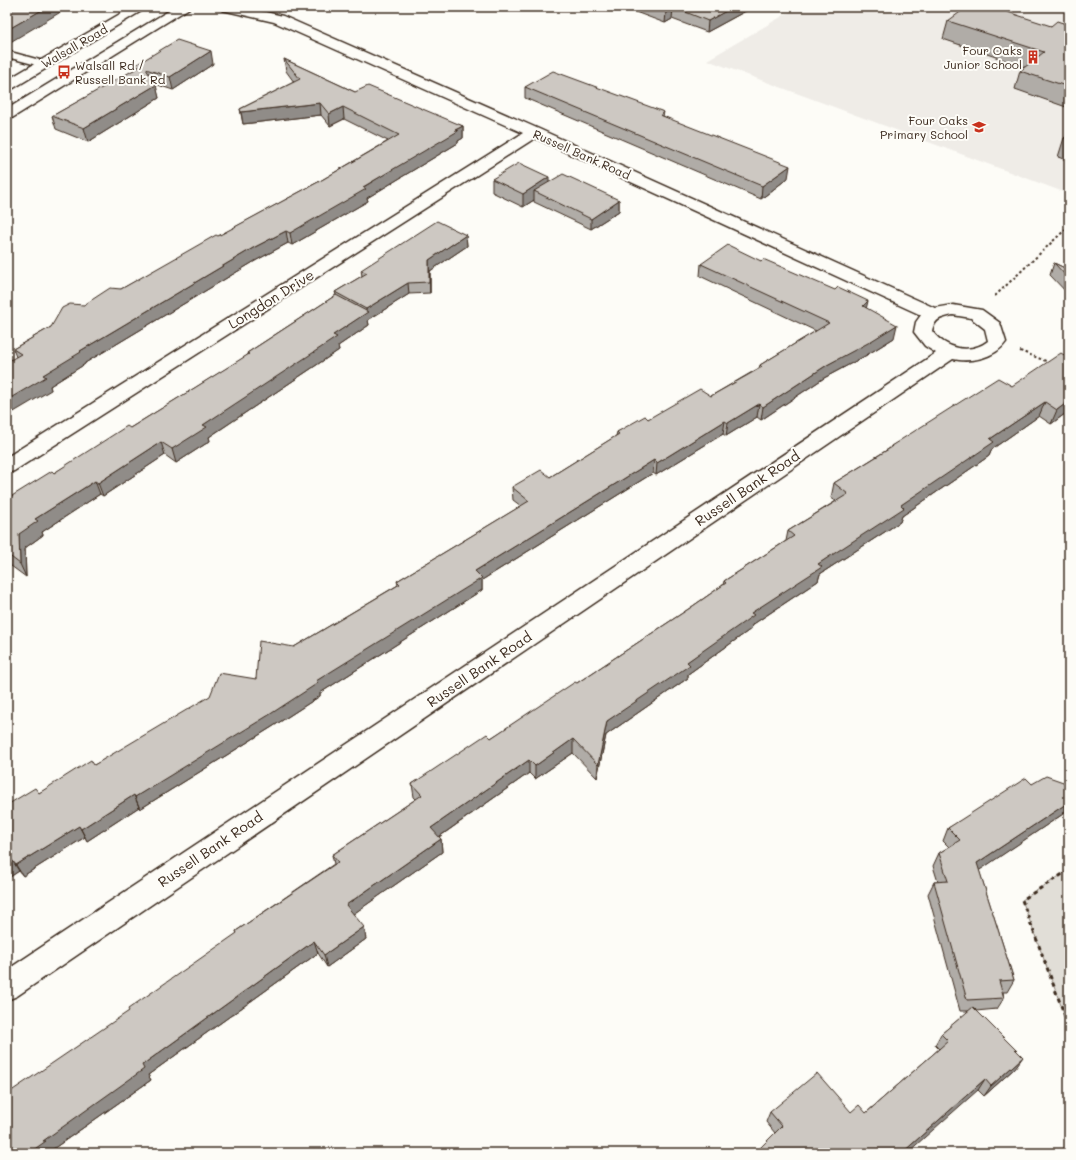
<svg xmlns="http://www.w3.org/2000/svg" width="1076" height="1160" font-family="Mali,sans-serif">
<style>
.built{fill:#efece7}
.green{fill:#e1ded7;stroke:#8e847a}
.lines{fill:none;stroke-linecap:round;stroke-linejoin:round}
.lane-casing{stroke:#3b2a1e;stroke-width:3}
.street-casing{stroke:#3b2a1e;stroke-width:3}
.primary-casing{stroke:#3b2a1e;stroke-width:3}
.path-far1{stroke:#3b2a1e;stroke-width:2;stroke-dasharray:2.5 2.5;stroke-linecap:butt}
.path{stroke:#3b2a1e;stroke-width:3;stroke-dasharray:4 4;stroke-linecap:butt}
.lane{fill:#fdfcf7;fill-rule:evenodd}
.street{fill:#fdfcf7;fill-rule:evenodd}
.primary{fill:#fdfcf7;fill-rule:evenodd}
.wall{fill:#b0aca7;stroke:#3b2a1e}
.shaded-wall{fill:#908c88;stroke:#3b2a1e}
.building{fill:#cdc8c2;stroke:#3b2a1e}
.labels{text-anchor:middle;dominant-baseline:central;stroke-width:4;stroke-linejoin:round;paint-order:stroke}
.far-street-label{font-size:12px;fill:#3b2a1e;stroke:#fdfcf7}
.far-poi-label{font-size:12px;fill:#3b2a1e;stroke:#fdfcf7;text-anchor:end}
.street-label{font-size:14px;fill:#3b2a1e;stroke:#fdfcf7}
</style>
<rect width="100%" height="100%" fill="#fdfcf7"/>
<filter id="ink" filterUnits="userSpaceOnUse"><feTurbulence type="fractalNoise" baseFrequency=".025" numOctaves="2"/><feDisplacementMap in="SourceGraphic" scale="8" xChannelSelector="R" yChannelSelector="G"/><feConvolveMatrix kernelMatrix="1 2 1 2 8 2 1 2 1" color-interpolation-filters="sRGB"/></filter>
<g filter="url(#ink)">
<path class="built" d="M 798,7 L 1069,7 L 1069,194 L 707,60 Z"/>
<path class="green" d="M 1069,870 L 1069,1027 L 1022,900 Z"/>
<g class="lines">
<g class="lane-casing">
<path id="lane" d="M 7,51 L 47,62 L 49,64 L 44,67 L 7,57 Z"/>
</g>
<g class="street-casing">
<path id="street" d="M 132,7 L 148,7 L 12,89 L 7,90 L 7,80 Z
M 220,7 L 244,7 L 283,16 L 539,129 L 935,308 L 953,305 L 982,310 L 1000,323 L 1006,342 C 995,358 971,363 953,359 L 17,996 L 7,1000 L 7,970 L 936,353 L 925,346 L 914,332 L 916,322 L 921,315 L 535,138 L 14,471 L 7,473 L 7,457 L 523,133 L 274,22 L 222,10 ZM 953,315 L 971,318 L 985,329 L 988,341 C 970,355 945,349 932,331 C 935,318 941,318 953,315 Z"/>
</g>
<g class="primary-casing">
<path id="primary" d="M 175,7 L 191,7 L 12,118 L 7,119 L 7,109 Z"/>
</g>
<path class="path-far1" d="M 995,296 L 1069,226
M 1020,351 L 1051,363"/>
<path class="path" d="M 1069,870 L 1022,900 L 1069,1027"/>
<use href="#lane" class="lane"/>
<use href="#street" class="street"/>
<use href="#primary" class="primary"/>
</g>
<path class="wall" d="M 622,7 L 753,7 L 707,32 L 672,19 L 665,23 Z
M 948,21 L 1051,26 L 1069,25 L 1069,108 L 1015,89 L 1020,71 L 1025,67 L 943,39 Z
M 284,59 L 355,92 L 463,126 L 463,138 L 458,141 L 458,143 L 367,198 L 368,201 L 292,245 L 288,243 L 255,261 L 85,363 L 85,364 L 50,386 L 51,390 L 16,357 L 13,349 L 51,327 L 84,305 L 121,289 L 320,181 L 388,141 L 344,119 L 330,126 L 321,115 L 243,124 L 240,109 L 294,82 L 286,71 Z
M 213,64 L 173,90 L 155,84 L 159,98 L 88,142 L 56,129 L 52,116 L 135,70 L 134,66 Z
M 525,87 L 664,112 L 663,116 L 788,178 L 761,199 L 525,98 Z
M 1069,134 L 1069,161 L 1058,157 L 1064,138 Z
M 492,179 L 549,182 L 619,200 L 619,211 L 591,229 L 534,202 L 534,200 L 523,207 L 492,192 Z
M 466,235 L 467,246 L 430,271 L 430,293 L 409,294 L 368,320 L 369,325 L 338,346 L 339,350 L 209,437 L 210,441 L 176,463 L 165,455 L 103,496 L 100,494 L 42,532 L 43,535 L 25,548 L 26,577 L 7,563 L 7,499 L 54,473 L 130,428 L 248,355 L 247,353 L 336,295 L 335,292 L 362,276 L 361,270 Z
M 761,261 L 867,308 L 894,338 L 865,356 L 824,378 L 761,420 L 757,417 L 726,436 L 723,434 L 656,475 L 653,473 L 482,580 L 482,590 L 320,693 L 320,696 L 272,727 L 140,809 L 139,807 L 87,841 L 85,837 L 23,876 L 19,871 L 7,879 L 39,793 L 94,765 L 256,679 L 294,647 L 398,585 L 397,581 L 521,506 L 513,500 L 512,487 L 550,477 L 616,436 L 617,432 L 648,419 L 711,396 L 759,368 L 760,365 L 816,331 L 700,276 L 701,264 Z
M 1054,263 L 1069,270 L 1069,295 L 1050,275 Z
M 1012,386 L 1069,411 L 1051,424 L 1039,416 L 992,449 L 989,456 L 902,516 L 900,522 L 820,574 L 818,581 L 752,625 L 751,629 L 688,674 L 688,678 L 606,735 L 597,778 L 573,753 L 535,779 L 529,773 L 439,837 L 441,839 L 442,852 L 353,914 L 366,939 L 327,967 L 318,953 L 148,1075 L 151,1080 L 53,1149 L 55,1151 L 51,1153 L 7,1153 L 129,1011 L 237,934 L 236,931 L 334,864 L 332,855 L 416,799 L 414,797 L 412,784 L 491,738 L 577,683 L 690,608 L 723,585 L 724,581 L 786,541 L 788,531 L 836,501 L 831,498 L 834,483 L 890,448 L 891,446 Z
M 1032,784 L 1069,784 L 1069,810 L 979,870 L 1014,980 L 1007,992 L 1003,992 L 1004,998 L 997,1009 L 976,1011 L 1015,1068 L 984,1096 L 978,1090 L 775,1133 L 766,1122 L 770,1112 L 851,1112 L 866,1113 L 939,1049 L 935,1045 L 941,1034 L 969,1011 L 960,1011 L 928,894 L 934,882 L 938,882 L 933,866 L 939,853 L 949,847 L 943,841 L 948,828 Z"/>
<path class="shaded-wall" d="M 47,7 L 69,7 L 7,44 L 7,30 Z
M 673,7 L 672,19 L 665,23 L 666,12 Z
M 733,7 L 753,7 L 707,32 L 708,21 Z
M 211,51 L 213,64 L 173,90 L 170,77 Z
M 156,85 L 159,98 L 88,142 L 84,128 Z
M 320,103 L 321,115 L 243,124 L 241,112 Z
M 343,107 L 344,119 L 330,126 L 329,114 Z
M 463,126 L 463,138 L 458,141 L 458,143 L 367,198 L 368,201 L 292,245 L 290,233 L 455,130 Z
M 790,166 L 788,178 L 761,199 L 762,186 Z
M 549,177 L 549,191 L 534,191 L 534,200 L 523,207 L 523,194 Z
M 619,200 L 619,211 L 591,229 L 591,219 Z
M 286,231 L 288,243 L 255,261 L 85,363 L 85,364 L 50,386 L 51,390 L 7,416 L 7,400 L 43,375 L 80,351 L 253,248 Z
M 466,235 L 467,246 L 430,271 L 430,293 L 429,260 Z
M 408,283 L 409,294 L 368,320 L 369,325 L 338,346 L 339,350 L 209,437 L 210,441 L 176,463 L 172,449 L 203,425 L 333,335 L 366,313 L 366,309 Z
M 868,301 L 865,314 L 863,306 Z
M 897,325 L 894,338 L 865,356 L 824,378 L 761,420 L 763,407 L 827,365 Z
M 1069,401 L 1069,411 L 1051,424 L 1057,410 Z
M 1045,402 L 1039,416 L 992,449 L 989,456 L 902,516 L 900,522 L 820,574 L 818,581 L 752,625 L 751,629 L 688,674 L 688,678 L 606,735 L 597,778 L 598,765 L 607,721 L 687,662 L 751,613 L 818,564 L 901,505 L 990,439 Z
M 759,404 L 757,417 L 726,436 L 728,423 Z
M 725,421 L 723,434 L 656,475 L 657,463 Z
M 161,442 L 165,455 L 103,496 L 98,483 Z
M 654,460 L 653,473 L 482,580 L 482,590 L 320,693 L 320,696 L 272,727 L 140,809 L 135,797 L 316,681 L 475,571 Z
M 95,481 L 100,494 L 42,532 L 43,535 L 25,548 L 26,577 L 20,564 L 19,534 L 35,519 Z
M 573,739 L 573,753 L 535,779 L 535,766 Z
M 529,760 L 529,773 L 433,841 L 431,828 Z
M 134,795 L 139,807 L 87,841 L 81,829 Z
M 1069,802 L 1069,810 L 971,876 L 977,863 Z
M 79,826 L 85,837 L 23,876 L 16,865 Z
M 441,839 L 442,852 L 349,917 L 346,905 Z
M 12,860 L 19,871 L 7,879 L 7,863 Z
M 364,927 L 366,939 L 327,967 L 324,955 Z
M 314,941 L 318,953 L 148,1075 L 151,1080 L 53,1149 L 55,1151 L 51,1153 L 29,1153 L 43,1141 L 142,1065 Z
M 1023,1057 L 1015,1068 L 984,1096 L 991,1086 Z
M 985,1079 L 978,1090 L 907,1153 L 902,1153 Z"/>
<path class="building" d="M 7,7 L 47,7 L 7,30 Z
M 653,7 L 733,7 L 708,21 L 673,7 L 666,12 Z
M 967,7 L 992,7 L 1051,26 L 1057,21 L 1069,25 L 1069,87 L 1020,71 L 1044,52 L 948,21 Z
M 177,40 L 211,51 L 170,77 L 146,69 L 156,85 L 84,128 L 52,116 L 139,67 L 134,66 Z
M 284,59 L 355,92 L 368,86 L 463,126 L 455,130 L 458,131 L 363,187 L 366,189 L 290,233 L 286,231 L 253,248 L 80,351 L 81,352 L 43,375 L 46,377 L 7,400 L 7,362 L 21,354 L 13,349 L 51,327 L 62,308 L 70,304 L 84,305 L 110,288 L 121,289 L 216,235 L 218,236 L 320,181 L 399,135 L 343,107 L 329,114 L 320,103 L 241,112 L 240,109 L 300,79 Z
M 553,71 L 664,112 L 660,115 L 790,166 L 762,186 L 525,87 Z
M 1069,134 L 1069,140 L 1064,138 Z
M 519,163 L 549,177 L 523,194 L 492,179 Z
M 563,174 L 619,200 L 591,219 L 534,191 Z
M 437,221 L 466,235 L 429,260 L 429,282 L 408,283 L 366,309 L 335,292 L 367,273 L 361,270 Z
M 728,245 L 761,261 L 763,259 L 835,290 L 838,287 L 868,301 L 863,306 L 897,325 L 868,343 L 827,365 L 763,407 L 759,404 L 728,423 L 725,421 L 657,463 L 654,460 L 475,571 L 482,578 L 316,681 L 318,683 L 269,715 L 135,797 L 134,795 L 81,829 L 79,826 L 16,865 L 12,860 L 7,863 L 7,805 L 35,788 L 39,793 L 91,760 L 94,765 L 210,696 L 219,673 L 256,679 L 259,641 L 294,647 L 400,584 L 397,581 L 529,501 L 512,487 L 541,470 L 550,477 L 619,434 L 617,432 L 645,416 L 648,419 L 700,389 L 711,396 L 762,367 L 760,365 L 829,323 L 701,264 Z
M 1054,263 L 1069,270 L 1069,279 Z
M 336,295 L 368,312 L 333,335 L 337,337 L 203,425 L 207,427 L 172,449 L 161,442 L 98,483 L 95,481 L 35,519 L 38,521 L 19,534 L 20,564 L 7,554 L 7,499 L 52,471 L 54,473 L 127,426 L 130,428 L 249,354 L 247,353 Z
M 1061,353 L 1069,358 L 1069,401 L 1057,410 L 1045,402 L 990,439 L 994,442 L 901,505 L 904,508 L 818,564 L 822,567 L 751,613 L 754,615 L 687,662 L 690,665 L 607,721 L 598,765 L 573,739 L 535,766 L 529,760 L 431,828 L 441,839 L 346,905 L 364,927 L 324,955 L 314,941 L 142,1065 L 144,1069 L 43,1141 L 46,1141 L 29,1153 L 7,1153 L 7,1094 L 129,1011 L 128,1009 L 237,933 L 236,931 L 338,862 L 332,855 L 422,795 L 412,784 L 487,734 L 491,738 L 575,682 L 577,683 L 690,608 L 726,583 L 724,581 L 794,536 L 788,531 L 848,494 L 834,483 L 892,447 L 891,446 L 998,378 L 1012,386 Z
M 1046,776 L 1069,784 L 1069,802 L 977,863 L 1014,980 L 999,981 L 1004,998 L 967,1000 L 934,882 L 948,881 L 939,853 L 960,840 L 948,828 L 1026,778 L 1032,784 Z
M 973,1007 L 1023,1057 L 991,1086 L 985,1079 L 902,1153 L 755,1153 L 782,1126 L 770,1112 L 817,1073 L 851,1112 L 859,1105 L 866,1113 L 948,1041 L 941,1034 Z"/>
</g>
<defs>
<g id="building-bare" transform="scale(1.08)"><path d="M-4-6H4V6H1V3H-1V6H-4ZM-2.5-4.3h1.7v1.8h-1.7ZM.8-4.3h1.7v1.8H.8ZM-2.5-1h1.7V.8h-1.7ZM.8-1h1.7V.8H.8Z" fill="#c8321e" stroke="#fdfcf7" stroke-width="2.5" paint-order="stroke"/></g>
<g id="bus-bare" transform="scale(1.08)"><path d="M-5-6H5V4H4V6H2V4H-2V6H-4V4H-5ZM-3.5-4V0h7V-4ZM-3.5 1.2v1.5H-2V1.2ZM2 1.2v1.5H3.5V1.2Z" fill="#c8321e" stroke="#fdfcf7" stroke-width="2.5" paint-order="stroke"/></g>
<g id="school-bare" transform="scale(1.08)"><path d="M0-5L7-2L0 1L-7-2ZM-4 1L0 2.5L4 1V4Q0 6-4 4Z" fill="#c8321e" stroke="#fdfcf7" stroke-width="2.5" paint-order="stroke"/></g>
</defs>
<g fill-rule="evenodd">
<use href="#building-bare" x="1033" y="57"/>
<use href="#bus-bare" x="64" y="72"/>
<use href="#school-bare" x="979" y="127"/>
</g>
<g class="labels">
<g class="far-street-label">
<text transform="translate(74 46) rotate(-30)">Walsall Road</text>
<text transform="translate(582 154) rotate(24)">Russell Bank Road</text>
</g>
<g class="far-poi-label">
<text x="1022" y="50">Four Oaks<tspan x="1022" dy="14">Junior School</tspan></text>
<text x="75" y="65" text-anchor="start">Walsall Rd /<tspan x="75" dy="14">Russell Bank Rd</tspan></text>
<text x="968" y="120">Four Oaks<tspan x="968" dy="14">Primary School</tspan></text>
</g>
<g class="street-label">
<text transform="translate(271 299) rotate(-32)">Longdon Drive</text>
<text transform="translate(747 488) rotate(-34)">Russell Bank Road</text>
<text transform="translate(479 669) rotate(-34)">Russell Bank Road</text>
<text transform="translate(210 849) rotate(-34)">Russell Bank Road</text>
</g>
</g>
<rect width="1076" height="1160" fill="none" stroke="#fdfcf7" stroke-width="24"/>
<rect x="12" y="12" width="1052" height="1136" fill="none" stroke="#3b2a1e" stroke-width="1.5" filter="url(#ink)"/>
</svg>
